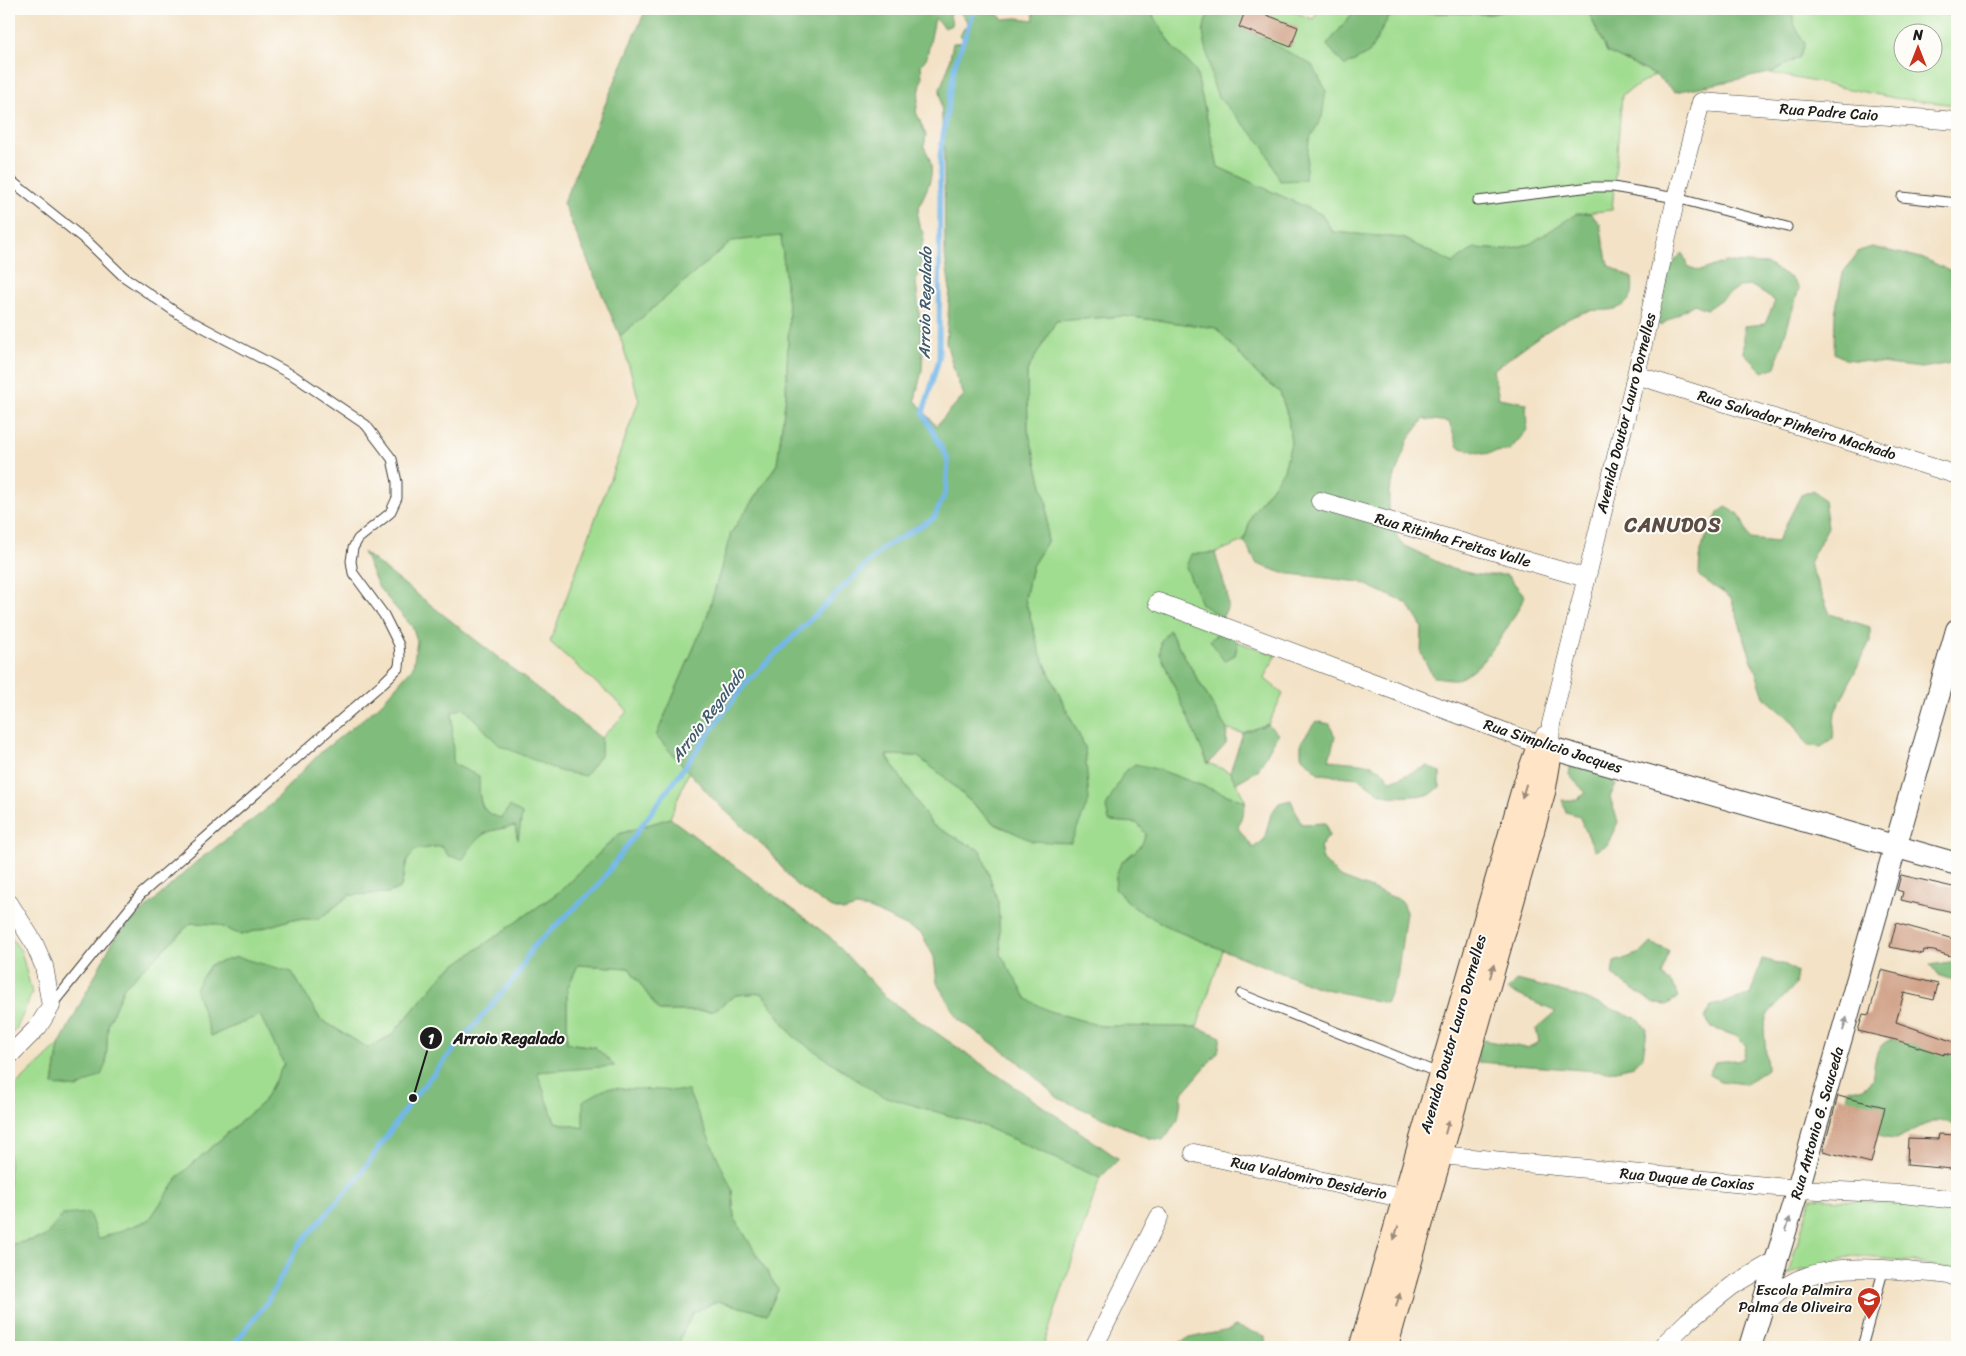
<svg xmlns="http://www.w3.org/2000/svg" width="1966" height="1356" font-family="Sriracha,sans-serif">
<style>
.green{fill:#a1dd91;stroke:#5e7c56;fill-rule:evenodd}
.forest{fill:#80bc7b;stroke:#4e6c4c}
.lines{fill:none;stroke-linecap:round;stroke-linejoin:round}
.stream{stroke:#73b7e9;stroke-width:5}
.building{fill:#d2a48b}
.service-casing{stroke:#3c3a36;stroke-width:11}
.minor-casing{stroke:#3c3a36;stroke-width:19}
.tertiary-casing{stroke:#3c3a36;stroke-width:24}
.secondary-casing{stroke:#3c3a36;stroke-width:27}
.service{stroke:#fff;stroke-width:9}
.minor{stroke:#fff;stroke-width:18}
.tertiary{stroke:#fff;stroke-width:22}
.secondary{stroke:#ffe4c6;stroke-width:25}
.oneway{fill:#998a7a}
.oneway2{fill:#999}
.labels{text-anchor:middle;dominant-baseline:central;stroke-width:4;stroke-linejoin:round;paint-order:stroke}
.street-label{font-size:15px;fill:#1c1c1c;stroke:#fdfcf7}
.poi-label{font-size:15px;fill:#1c1c1c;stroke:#fdfcf7;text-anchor:end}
.water-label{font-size:16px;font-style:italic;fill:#3f5a6e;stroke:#fdfcf7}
.district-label{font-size:20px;font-weight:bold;letter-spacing:1px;fill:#5c4c43;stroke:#fdfcf7}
.leader{fill:none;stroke:#1c1c1c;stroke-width:2}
.callout-dot{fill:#1c1c1c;stroke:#fdfcf7;stroke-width:2}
.mark-label{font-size:15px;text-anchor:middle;font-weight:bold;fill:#fff}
.callout-label{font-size:16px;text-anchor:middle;font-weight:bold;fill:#1c1c1c;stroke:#fdfcf7;stroke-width:4;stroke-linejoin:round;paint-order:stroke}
</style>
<rect width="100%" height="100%" fill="#fdfcf7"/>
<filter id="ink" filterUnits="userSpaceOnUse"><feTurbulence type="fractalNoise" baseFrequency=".02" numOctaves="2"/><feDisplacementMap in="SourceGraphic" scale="10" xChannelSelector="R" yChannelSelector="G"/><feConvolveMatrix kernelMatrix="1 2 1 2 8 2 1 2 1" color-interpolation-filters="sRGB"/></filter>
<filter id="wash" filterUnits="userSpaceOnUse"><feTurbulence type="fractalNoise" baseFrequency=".0096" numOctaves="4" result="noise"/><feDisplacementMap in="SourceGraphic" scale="20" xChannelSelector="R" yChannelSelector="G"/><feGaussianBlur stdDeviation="1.12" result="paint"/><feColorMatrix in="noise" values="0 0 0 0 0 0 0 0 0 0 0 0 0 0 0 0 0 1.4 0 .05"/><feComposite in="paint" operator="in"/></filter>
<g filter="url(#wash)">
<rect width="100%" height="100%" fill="#f3e2c6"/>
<path class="green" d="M 1156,9 L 1290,9 L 1294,12 L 1313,19 L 1320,9 L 1356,9 L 1327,45 L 1369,53 L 1388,18 L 1400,12 L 1491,14 L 1512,9 L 1587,9 L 1607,52 L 1655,75 L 1622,95 L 1612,210 L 1576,214 L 1530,244 L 1503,250 L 1475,248 L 1453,263 L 1402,238 L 1333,232 L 1321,214 L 1218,167 L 1196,71 L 1174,48 L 1153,15 Z
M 1791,9 L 1924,9 L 1957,18 L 1957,105 L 1894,98 L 1770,73 L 1799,58 L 1805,44 L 1795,26 ZM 1904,32 L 1934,32 L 1934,62 L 1904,62 Z
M 781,235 L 789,316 L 786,395 L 777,464 L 731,533 L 707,617 L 656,736 L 689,771 L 670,818 L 619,834 L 559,892 L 445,972 L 392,1035 L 368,1048 L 320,1019 L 292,972 L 211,1036 L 260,1015 L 284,1064 L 263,1102 L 180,1175 L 149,1220 L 98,1239 L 45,1237 L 9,1245 L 9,1092 L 59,1045 L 53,1085 L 106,1064 L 108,1024 L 124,987 L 191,923 L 216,924 L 241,935 L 293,919 L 319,919 L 350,895 L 389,893 L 401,887 L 407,861 L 415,850 L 441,846 L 449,856 L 489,831 L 515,826 L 517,837 L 522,814 C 515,815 507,818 501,818 C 478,817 479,793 478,776 L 453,764 L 451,712 L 464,708 L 499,745 L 601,754 L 601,738 L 628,711 L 550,642 L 639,400 L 620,336 L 732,241 Z
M 1124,316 L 1216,328 L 1259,376 L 1280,392 L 1288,417 L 1291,443 L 1284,470 L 1252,514 L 1244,541 L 1215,553 L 1191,554 L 1222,618 L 1235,655 L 1238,642 L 1276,655 L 1264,678 L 1283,694 L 1268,724 L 1243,733 L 1227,730 L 1170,631 L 1160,654 L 1208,763 L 1230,772 L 1246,802 L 1160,770 L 1135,764 L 1110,821 L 1137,823 L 1147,834 L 1141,846 L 1121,863 L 1115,889 L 1135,908 L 1172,929 L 1223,950 L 1197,1027 L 1101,1026 L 1049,1011 L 1026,999 L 1001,955 L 998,902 L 981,851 L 932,825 L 886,755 L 917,756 L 943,776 L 994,824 L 1032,840 L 1085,747 L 1063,703 L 1040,653 L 1025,599 L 1032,566 L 1047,542 L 1047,505 L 1028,430 L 1027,371 L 1056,321 Z
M 9,935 L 21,951 L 32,993 L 16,1030 L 9,1035 Z
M 578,965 L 629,968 L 659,1011 L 713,1011 L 736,995 L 762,993 L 793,1036 L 879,1094 L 981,1125 L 1100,1178 L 1043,1347 L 679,1347 L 681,1336 L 693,1313 L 717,1301 L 767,1314 L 778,1290 L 734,1217 L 732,1190 L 583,1128 L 555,1122 L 536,1072 L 614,1065 L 595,1047 L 567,1043 L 567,989 Z
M 1811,1198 L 1957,1207 L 1957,1271 L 1915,1262 L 1853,1256 L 1788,1274 Z"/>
<path class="forest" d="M 646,9 L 951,9 L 950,15 L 952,25 L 944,28 L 935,18 L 927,57 L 921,65 L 922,78 L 916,112 L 926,135 L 924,147 C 949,186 901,204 924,234 L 921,254 L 921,268 L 916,281 L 923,350 L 922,370 L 915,400 L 936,426 L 964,395 L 956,377 L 946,342 L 950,290 L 945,255 L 944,149 L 940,89 L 948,68 L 953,43 L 966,42 L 960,35 L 968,22 L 961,14 L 963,9 L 991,9 L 1003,19 L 1017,18 L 1034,20 L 1033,12 L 1029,9 L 1156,9 L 1153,16 L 1174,48 L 1196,71 L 1218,167 L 1321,214 L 1333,232 L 1402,238 L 1453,263 L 1475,248 L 1503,250 L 1530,244 L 1576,214 L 1590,213 L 1600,224 L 1608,265 L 1632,278 C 1633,287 1634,296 1626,303 C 1616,313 1601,309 1589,311 C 1560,317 1517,353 1493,370 L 1499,398 L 1526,403 L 1527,430 L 1510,450 L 1483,454 L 1458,447 L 1449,422 L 1424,419 L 1408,440 L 1389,492 L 1389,520 L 1401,544 L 1452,569 L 1478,575 L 1507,575 L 1525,596 C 1513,620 1485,669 1460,678 C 1453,681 1440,677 1433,677 L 1421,653 L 1422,627 L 1408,604 L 1360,582 L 1283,573 L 1257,564 L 1244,541 L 1252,514 L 1284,470 L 1291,443 L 1288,417 L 1280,392 L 1259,376 L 1216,328 L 1124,316 L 1056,321 L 1027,371 L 1028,430 L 1047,505 L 1047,542 L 1032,566 L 1025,599 L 1040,653 L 1063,703 L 1085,747 L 1089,800 L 1071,843 L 1032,841 L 994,823 L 943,776 L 917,756 L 886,755 L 932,825 L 981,851 L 998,902 L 1001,955 L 1027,999 L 1049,1011 L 1101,1026 L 1197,1027 L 1221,1037 L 1218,1052 L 1182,1094 L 1178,1120 L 1163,1140 L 1149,1138 L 1137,1133 L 1058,1098 L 1016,1060 L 958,1019 L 937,983 L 934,957 L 921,933 L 870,909 L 856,907 L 843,911 L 830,907 L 795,884 L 768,850 L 716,802 L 656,736 L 707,617 L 731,533 L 777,464 L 786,395 L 789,316 L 781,236 L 732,241 L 620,336 L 563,203 Z
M 1212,9 L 1242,9 L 1250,31 L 1312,65 L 1326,90 L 1322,117 L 1309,140 L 1305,180 L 1280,181 L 1263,145 L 1218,97 L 1213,84 L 1203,32 L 1206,19 Z
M 1356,9 L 1512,9 L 1491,14 L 1400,12 L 1388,18 L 1369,53 L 1345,66 L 1327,45 Z
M 1587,9 L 1791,9 L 1795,26 L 1805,44 L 1799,57 L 1770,73 L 1675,92 L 1655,75 L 1607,52 Z
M 1872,247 L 1925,259 L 1957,274 L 1957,362 L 1922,368 L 1845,359 L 1834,353 L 1835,313 L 1843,273 L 1859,251 Z
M 1683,253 L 1687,266 L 1700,271 L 1726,262 L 1767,264 L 1791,278 L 1799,289 L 1775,367 L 1763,372 L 1744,353 L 1744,326 L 1765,324 L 1775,301 L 1752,286 L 1739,287 L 1707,309 L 1694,304 L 1661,325 L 1648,323 C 1653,297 1661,270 1683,253 Z
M 1814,490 L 1824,500 L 1828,527 L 1809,563 L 1830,614 L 1870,627 L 1870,641 L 1835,712 L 1833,739 L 1821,747 L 1808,746 L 1793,722 L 1764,697 L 1731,598 L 1699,576 L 1700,550 L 1718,513 L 1726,507 L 1739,514 L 1750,539 L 1777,542 L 1801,495 Z
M 363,552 L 601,738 L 601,754 L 585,776 L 559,771 L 499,745 L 464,708 L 452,712 L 453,764 L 479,776 C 480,799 476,811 501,818 L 510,806 L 522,814 L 518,840 L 515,826 C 482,832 482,831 463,859 L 449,856 L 441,846 L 415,850 L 407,861 L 401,887 L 389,893 L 350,895 L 319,919 L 293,919 L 241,935 L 216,924 L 191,923 L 124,987 L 108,1024 L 106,1064 L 101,1075 L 77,1088 L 53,1085 L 59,1045 L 115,937 L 196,862 L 263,812 L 321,752 L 378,707 L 413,667 L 417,641 L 413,628 L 379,588 Z
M 1215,553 L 1227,593 L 1228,606 L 1222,618 L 1201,604 L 1186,567 L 1191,554 Z
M 1224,629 L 1238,642 L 1235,655 L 1224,661 L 1210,640 Z
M 1169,630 L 1227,730 L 1226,744 L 1208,764 L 1160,654 L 1161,641 Z
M 1316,721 L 1330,724 L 1335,737 L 1329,760 L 1369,764 L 1382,770 L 1391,781 L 1428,766 L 1440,773 L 1440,787 L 1430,795 L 1392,797 L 1379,793 L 1358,778 L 1319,774 L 1301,756 L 1301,742 Z
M 1268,724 L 1278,734 L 1258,770 L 1236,783 L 1230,772 L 1243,733 Z
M 1571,762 L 1608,774 L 1616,785 L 1610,797 L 1618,822 L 1607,845 L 1595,851 L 1579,816 L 1566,812 L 1562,800 L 1576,800 L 1586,793 L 1569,775 Z
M 1135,764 L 1160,770 L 1246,802 L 1238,828 L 1253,848 L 1264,840 L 1271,814 L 1279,803 L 1291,800 L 1301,824 L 1326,823 L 1329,836 L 1320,847 L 1323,860 L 1340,877 L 1401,900 L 1406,912 L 1397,978 L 1386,1003 L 1317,987 L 1223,950 L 1172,929 L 1135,908 L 1115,889 L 1116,875 L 1121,863 L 1141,846 L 1146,834 L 1137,823 L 1109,821 L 1106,807 L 1124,772 Z
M 670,818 L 830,937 L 886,998 L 1119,1159 L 1100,1178 L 981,1125 L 879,1095 L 793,1036 L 762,993 L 736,995 L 713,1011 L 659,1011 L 629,968 L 578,965 L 567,989 L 567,1043 L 595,1047 L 615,1066 L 537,1072 L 555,1122 L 583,1128 L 583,1101 L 607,1088 L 688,1091 L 732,1190 L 734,1217 L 778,1290 L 767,1314 L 717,1301 L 693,1313 L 681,1336 L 679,1347 L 9,1347 L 9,1245 L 45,1237 L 62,1215 L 89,1213 L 98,1239 L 149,1220 L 180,1175 L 263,1102 L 284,1064 L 260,1015 L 211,1036 L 195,988 L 210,965 L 237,957 L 292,972 L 320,1019 L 368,1048 L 392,1035 L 445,972 L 559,892 L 619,834 Z
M 1651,943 L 1669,951 L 1662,976 L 1673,984 L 1678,997 L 1667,1005 L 1655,1004 L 1612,975 L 1614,962 L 1641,953 Z
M 1762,959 L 1786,965 L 1797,972 L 1795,985 L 1767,1015 L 1764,1028 L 1767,1069 L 1745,1084 L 1720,1081 L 1709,1074 L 1715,1062 L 1743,1059 L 1746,1046 L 1736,1036 L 1712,1028 L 1705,1018 L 1711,1006 L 1750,995 Z
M 1957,961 L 1957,981 L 1937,975 L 1930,965 Z
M 1517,980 L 1572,994 L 1639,1019 L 1647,1030 L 1643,1056 L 1634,1066 L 1608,1072 L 1478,1062 L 1476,1039 L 1527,1048 L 1539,1042 L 1536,1029 L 1556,1012 L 1507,990 Z
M 1922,1036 L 1957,1043 L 1957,1128 L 1946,1121 L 1932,1121 L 1896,1139 L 1884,1138 L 1862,1124 L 1847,1102 L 1847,1089 L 1861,1089 L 1872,1081 C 1877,1040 1880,1038 1922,1036 Z
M 1235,1326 L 1265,1336 L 1266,1347 L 1219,1347 L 1213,1346 L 1210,1347 L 1171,1347 L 1189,1338 L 1229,1330 Z"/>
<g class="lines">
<path class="stream" d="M 232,1347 L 267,1302 L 299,1245 L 358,1178 L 413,1098 L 518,974 L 532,948 L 596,888 L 745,684 L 883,548 L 934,518 L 946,491 L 948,460 L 923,413 L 939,359 L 940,154 L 955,64 L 975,9"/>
</g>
<g id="blocks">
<path class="building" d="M 1246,9 L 1251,9 L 1298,27 L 1291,47 L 1239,27 Z
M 1901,875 L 1957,888 L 1957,913 L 1901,900 L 1903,892 L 1897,890 Z
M 1896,923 L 1957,940 L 1957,958 L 1934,951 L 1924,950 L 1923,954 L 1890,947 Z
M 1881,970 L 1938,984 L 1934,1000 L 1904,993 L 1896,1022 L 1957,1043 L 1957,1056 L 1944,1053 L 1944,1055 L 1896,1040 L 1858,1031 L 1863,1014 L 1869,1015 Z
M 1838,1096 L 1885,1107 L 1871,1163 L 1823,1151 Z
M 1939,1134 L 1955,1135 L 1952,1169 L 1907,1165 L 1908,1138 L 1938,1139 Z"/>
</g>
</g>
<g filter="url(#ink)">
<use href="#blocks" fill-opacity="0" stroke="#3c3a36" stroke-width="1"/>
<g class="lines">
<g class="service-casing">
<path id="service" d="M 9,179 L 89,243 L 123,276 L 180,315 L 294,376 L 366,425 L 392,459 L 397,482 L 397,498 L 390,513 L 358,539 L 353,548 L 351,561 L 353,573 L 384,615 L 399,645 L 400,657 L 399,667 L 385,681 L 141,894 L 51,1006
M 1902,197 L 1957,203
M 1478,201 L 1591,187 L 1613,187 L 1676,198 L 1787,227
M 1241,994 L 1441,1074
M 1862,1347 L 1884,1268"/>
</g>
<g class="minor-casing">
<path id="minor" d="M 1636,375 L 1957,475
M 1320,501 L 1586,578
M 1158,602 L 1540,745 L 1545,735
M 1550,749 L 1551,724 L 1636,375 L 1676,198 L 1701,102 L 1957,121
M 9,903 L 34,943 L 44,966 L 51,1006 L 38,1027 L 9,1056
M 1194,1153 L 1415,1201
M 1430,1154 L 1798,1189 L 1902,1194 L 1957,1200
M 1763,1308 C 1796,1261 1865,1266 1916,1272 C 1929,1273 1944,1273 1957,1277
M 1094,1347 L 1159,1217
M 1661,1347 L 1688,1321 L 1732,1286 L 1778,1259"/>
</g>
<g class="tertiary-casing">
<path id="tertiary" d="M 1540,745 L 1957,864
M 1750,1347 L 1798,1189 L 1957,630"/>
</g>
<g class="secondary-casing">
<path id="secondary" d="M 1362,1347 L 1525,787 L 1540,745
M 1385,1347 L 1543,790 L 1549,755"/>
</g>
<use href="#service" class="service"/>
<use href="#minor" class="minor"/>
<use href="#tertiary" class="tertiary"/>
<use href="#secondary" class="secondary"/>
</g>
<defs><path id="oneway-solid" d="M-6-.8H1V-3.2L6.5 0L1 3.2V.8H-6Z" transform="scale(1.25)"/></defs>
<g class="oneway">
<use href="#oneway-solid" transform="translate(1524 791) rotate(107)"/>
<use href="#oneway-solid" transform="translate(1492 971) rotate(-74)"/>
<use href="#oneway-solid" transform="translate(1447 1127) rotate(-74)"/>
<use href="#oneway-solid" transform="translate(1396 1233) rotate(107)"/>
<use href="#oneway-solid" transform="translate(1398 1300) rotate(-74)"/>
</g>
<g class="oneway2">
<use href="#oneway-solid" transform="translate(1845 1024) rotate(-74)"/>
<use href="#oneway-solid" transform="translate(1788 1224) rotate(-74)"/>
</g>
</g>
<defs>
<g id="school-pin" transform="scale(1.25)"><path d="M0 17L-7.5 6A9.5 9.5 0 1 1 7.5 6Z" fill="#c8321e" stroke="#fdfcf7"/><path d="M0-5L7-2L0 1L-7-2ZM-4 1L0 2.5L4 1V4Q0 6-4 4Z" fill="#fff"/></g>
</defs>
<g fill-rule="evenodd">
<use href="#school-pin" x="1869" y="1299"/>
</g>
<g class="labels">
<g class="street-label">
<text transform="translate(1829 112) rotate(4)">Rua Padre Caio</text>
<text transform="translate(1626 413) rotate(-76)">Avenida Doutor Lauro Dornelles</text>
<text transform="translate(1797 425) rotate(17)">Rua Salvador Pinheiro Machado</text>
<text transform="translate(1453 540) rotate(16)">Rua Ritinha Freitas Valle</text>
<text transform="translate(1553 746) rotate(18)">Rua Simplicio Jacques</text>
<text transform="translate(1453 1034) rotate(-74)">Avenida Doutor Lauro Dornelles</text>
<text transform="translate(1817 1123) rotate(-74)">Rua Antonio G. Sauceda</text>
<text transform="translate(1309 1178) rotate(12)">Rua Valdomiro Desiderio</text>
<text transform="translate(1687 1179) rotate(5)">Rua Duque de Caxias</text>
</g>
<g class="poi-label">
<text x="1852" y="1290">Escola Palmira<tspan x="1852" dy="17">Palma de Oliveira</tspan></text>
</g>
<g class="water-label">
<text transform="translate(925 303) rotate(-89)">Arroio Regalado</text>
<text transform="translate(708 715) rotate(-53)">Arroio Regalado</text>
</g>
<g class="district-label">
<text x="1673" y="525">CANUDOS</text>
</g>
</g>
<path class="leader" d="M413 1098L431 1038"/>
<g class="callout-dot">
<circle cx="413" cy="1098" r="5"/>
<circle cx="431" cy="1038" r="12"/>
</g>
<g class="mark-label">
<text x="431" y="1044">1</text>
</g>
<g class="callout-label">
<text x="509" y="1044">Arroio Regalado</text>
</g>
<rect width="1966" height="1356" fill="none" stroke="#fdfcf7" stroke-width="30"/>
<g transform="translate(1918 48)"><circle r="24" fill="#fdfcf7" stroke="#a3a29f"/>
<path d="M0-4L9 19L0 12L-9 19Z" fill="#c8321e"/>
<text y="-8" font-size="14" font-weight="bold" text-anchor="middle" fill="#1c1c1c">N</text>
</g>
</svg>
